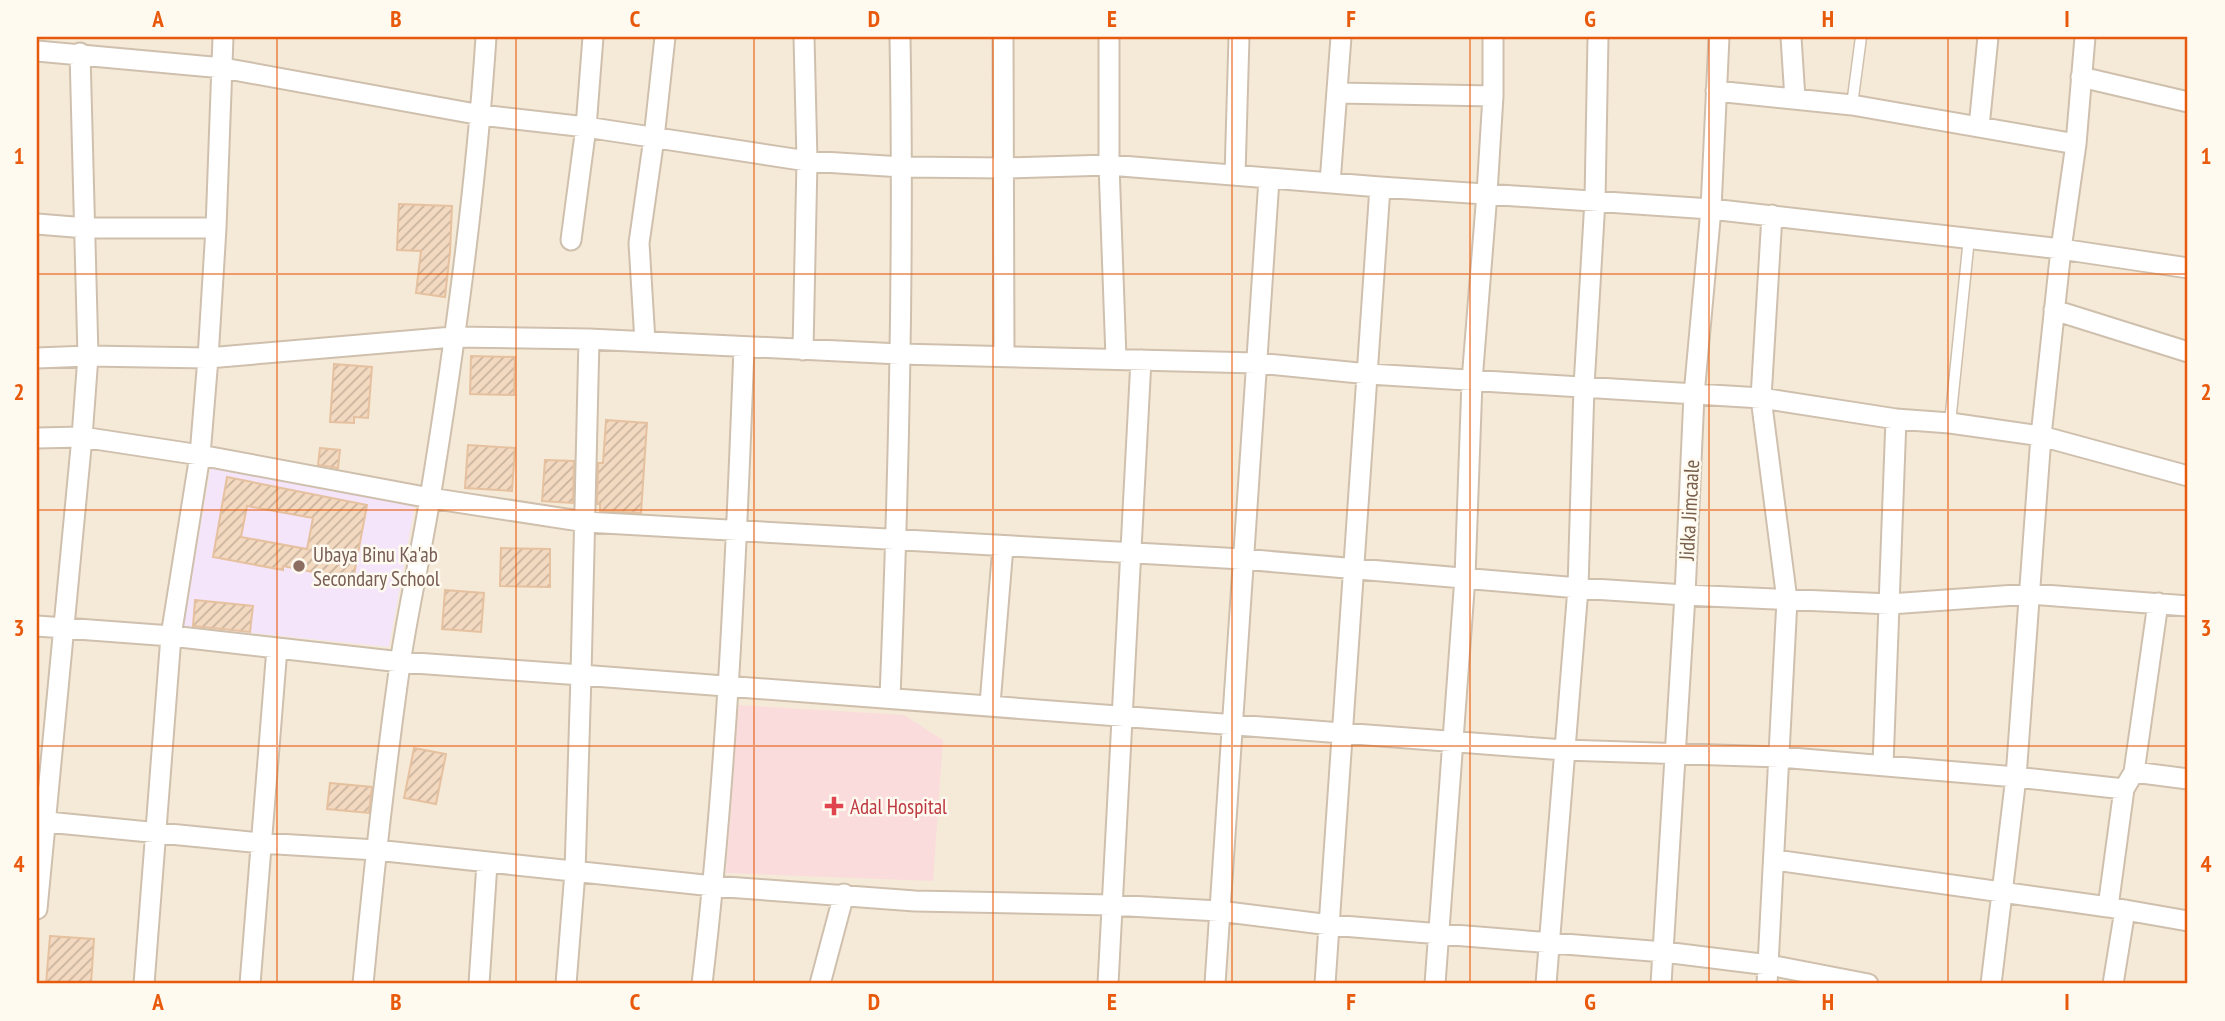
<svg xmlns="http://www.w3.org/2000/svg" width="2225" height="1021" font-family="'PT Sans Narrow',sans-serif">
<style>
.residential{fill:#f5ead7}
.education{fill:#f4e5fa}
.medical{fill:#fbdcdd}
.building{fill:url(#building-hatch);stroke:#e6c1a0;stroke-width:2;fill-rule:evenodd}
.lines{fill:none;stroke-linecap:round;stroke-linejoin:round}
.lane-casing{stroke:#cfc0ae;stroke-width:13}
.street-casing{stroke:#cfc0ae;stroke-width:23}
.lane{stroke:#fff;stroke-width:10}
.street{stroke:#fff;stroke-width:19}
.grid{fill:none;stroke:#e8590c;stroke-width:2;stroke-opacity:0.55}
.education-dot{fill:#8d6e63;stroke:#fffaf0;stroke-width:2.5}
.health-dot{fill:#e0444e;stroke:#fffaf0;stroke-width:2.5}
.labels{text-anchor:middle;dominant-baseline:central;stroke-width:5;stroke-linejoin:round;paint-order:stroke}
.street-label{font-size:21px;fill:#78604c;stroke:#fffaf0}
.education-label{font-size:21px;fill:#785e54;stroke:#fffaf0;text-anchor:start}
.health-label{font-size:21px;fill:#be3a42;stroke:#fffaf0;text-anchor:start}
.neatline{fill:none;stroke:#e8590c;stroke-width:2.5}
.grid-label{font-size:23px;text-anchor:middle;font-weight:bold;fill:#e8590c}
</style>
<defs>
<pattern id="building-hatch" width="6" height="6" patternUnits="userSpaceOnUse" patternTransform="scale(1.75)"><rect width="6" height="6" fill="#f3d9c0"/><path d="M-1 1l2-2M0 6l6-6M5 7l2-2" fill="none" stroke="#cab39e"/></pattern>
</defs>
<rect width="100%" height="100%" fill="#fdf7e9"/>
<path class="residential" d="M 37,37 L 2188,37 L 2188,984 L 37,984 Z"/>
<path class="education" d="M 211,466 L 415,505 L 389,647 L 183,626 Z"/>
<path class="medical" d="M 738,705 L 904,715 L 943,740 L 933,881 L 726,873 Z"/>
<path class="building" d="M 399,204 L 452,206 L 450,252 L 445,297 L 416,293 L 421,251 L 397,250 Z
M 471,356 L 515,357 L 514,395 L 470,394 Z
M 334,364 L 372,367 L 368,418 L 354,417 L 354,423 L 330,422 Z
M 606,420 L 647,423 L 641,513 L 600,511 L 600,504 L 597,504 L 598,463 L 603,463 Z
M 468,445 L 515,448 L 512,491 L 465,488 Z
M 320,448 L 340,450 L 338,468 L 318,465 Z
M 545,460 L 574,461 L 573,503 L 542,501 Z
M 227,477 L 367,505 L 353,580 L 283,566 L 283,570 L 213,557 ZM 247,506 L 313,518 L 307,549 L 241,537 Z
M 501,548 L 550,549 L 550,587 L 500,586 Z
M 445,590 L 484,593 L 481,632 L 442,629 Z
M 195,600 L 253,606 L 250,632 L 193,626 Z
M 414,748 L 446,754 L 436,804 L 404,798 Z
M 330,783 L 372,787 L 369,813 L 327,809 Z
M 50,936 L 94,939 L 91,984 L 46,984 Z"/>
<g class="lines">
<g class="lane-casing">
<path id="lane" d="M 1852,105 L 1861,37
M 1950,423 L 1969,238"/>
</g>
<g class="street-casing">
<path id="street" d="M 1003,37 L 1004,356
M 1109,37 L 1109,165 L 1116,358
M 1791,37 L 1795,99
M 37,51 L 223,68 L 481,115 L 586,127 L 807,161 L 902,167 L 1005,168 L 1109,165 L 1380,187 L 1711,209 L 2061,249 L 2188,268
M 2081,77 L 2188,102
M 1716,91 L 1852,105 L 2076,144
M 1338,93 L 1493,96
M 1979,127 L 1988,37
M 1235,175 L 1239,37
M 1330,183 L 1341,37
M 37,224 L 86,228 L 216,228
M 571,240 L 586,127 L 593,37
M 2054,310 L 2188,352
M 645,342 L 639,243 L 654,138 L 665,37
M 803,350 L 807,161 L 804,37
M 37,358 L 88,356 L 208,358 L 453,337 L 589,339 L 900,354 L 1257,363 L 1369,374 L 1761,398 L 1896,419 L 1950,423 L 2041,436 L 2188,476
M 37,438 L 82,437 L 200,455 L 430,498 L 586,522 L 1242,559 L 1578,588 L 1685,595 L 1890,604 L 2030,594 L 2188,606
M 37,626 L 171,636 L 401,662 L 581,675 L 589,339
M 890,697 C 899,477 904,257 900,37
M 990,704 L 1003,546
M 1883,765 L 1896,419
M 2134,772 L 2188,779
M 37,821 L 261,843 L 376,850 L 713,886 L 915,901 L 1111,905 L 1219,911 L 1330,925 L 1664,952 L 1769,965 L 1868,984
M 1775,860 L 2108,907 L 2188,921
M 2108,907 L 2124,789 L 2134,772 L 2158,603
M 37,909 L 82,437 L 88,356 L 80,53
M 144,984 L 171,636 L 200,455 L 208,358 L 216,228 L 223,37
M 250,984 L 277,648
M 363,984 C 373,877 385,771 400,664 C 408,609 421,554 430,498 C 455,346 476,191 486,37
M 479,984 L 487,863
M 566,984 L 575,872 L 581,675 L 1564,750 L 1780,757 L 2016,777 L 2124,789
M 702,984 C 727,773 736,560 744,348
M 820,984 L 844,894
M 1108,984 L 1141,360
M 1215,984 L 1269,179
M 1325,984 L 1380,187
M 1435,984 L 1465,577 L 1472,381 L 1487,193 L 1493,96 L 1493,37
M 1546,984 L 1578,588 L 1584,386 L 1595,200 L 1598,37
M 1661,984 L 1685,595 L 1694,395 L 1711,209 L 1719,37
M 1767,984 L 1787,600 L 1761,398 L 1772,215
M 1991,984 L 2016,777 L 2041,436 L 2061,249 L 2076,144 L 2085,37
M 2113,984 L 2125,910"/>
</g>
<use href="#lane" class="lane"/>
<use href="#street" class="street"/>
</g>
<path class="grid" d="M 277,37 L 277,984M 516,37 L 516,984M 754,37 L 754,984M 993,37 L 993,984M 1232,37 L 1232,984M 1470,37 L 1470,984M 1709,37 L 1709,984M 1948,37 L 1948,984M 37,274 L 2188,274M 37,510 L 2188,510M 37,746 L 2188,746"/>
<circle class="education-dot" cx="299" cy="566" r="7"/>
<path class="health-dot" d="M830.5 795.5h7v7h7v7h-7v7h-7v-7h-7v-7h7z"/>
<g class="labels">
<g class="street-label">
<text transform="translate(1689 510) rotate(-87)">Jidka Jimcaale</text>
</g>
<g class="education-label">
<text x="313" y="554">Ubaya Binu Ka'ab<tspan x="313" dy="24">Secondary School</tspan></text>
</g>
<g class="health-label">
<text x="850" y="806">Adal Hospital</text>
</g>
</g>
<rect width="2225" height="1021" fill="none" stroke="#fffaf0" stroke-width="77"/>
<rect x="38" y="38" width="2148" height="944" class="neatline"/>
<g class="grid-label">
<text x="158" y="27">A</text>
<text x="396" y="27">B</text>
<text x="635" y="27">C</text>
<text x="874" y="27">D</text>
<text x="1112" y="27">E</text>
<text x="1351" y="27">F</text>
<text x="1590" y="27">G</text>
<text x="1828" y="27">H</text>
<text x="2067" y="27">I</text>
<text x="19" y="164">1</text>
<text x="2206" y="164">1</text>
<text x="19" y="400">2</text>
<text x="2206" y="400">2</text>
<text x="19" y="636">3</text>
<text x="2206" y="636">3</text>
<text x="19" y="872">4</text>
<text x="2206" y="872">4</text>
<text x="158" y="1010">A</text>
<text x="396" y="1010">B</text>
<text x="635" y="1010">C</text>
<text x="874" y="1010">D</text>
<text x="1112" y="1010">E</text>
<text x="1351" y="1010">F</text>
<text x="1590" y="1010">G</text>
<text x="1828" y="1010">H</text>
<text x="2067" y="1010">I</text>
</g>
</svg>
